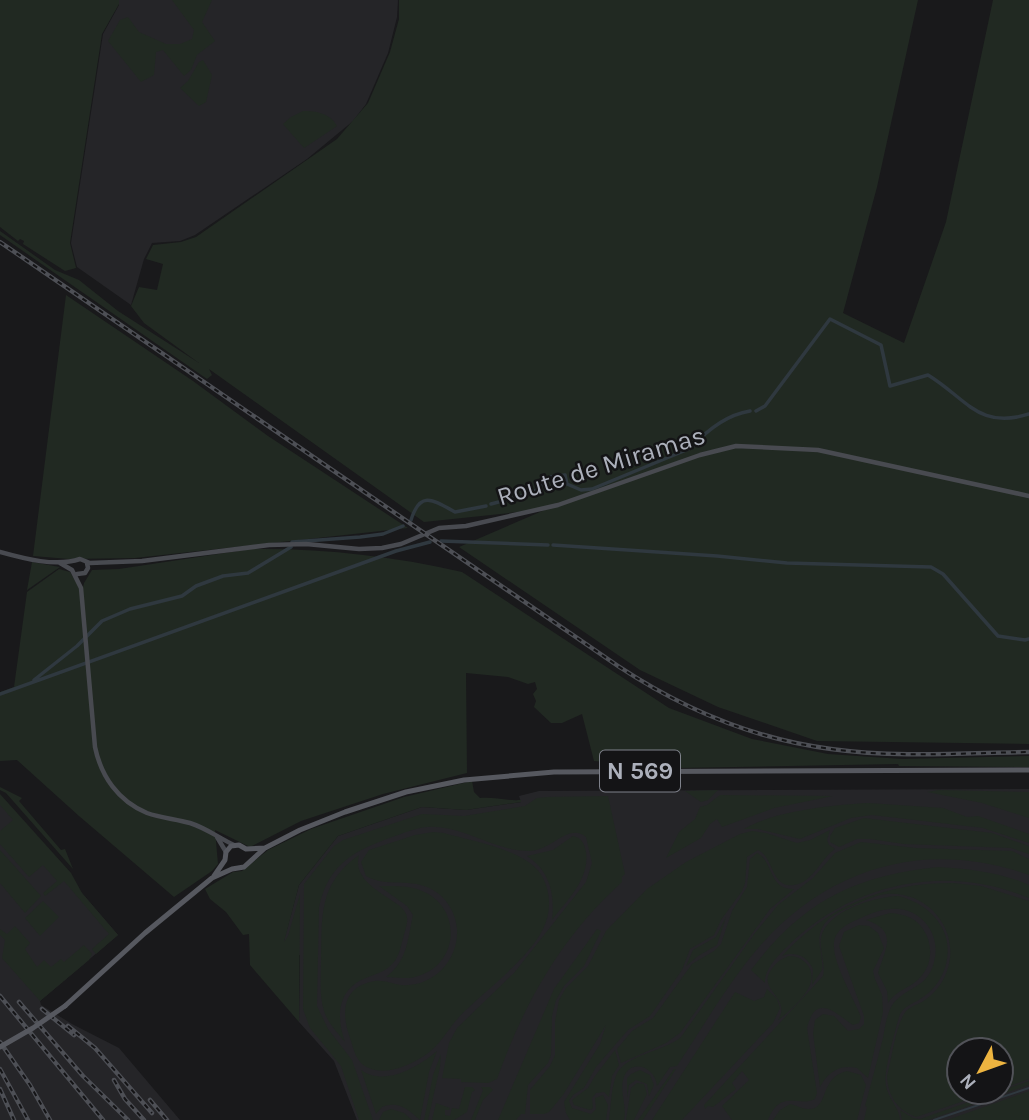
<svg xmlns="http://www.w3.org/2000/svg" width="1029" height="1120" font-family="Karla,sans-serif">
<style>
.built{fill:#252528;fill-rule:evenodd}
.green{fill:#212922}
.lines{fill:none;stroke-linecap:round;stroke-linejoin:round}
.stream{stroke:#2f383f;stroke-width:2}
.canal{stroke:#2f383f;stroke-width:3.5}
.secondary{stroke:#484a50;stroke-width:4.5}
.primary{stroke:#56585f;stroke-width:5}
.rail-casing{stroke:#4d4f55;stroke-width:4.5}
.rail{stroke:#141416;stroke-width:2;stroke-dasharray:5;stroke-linecap:butt}
.primary-bridge{stroke:#56585f;stroke-width:5}
.labels{text-anchor:middle;dominant-baseline:central;stroke-width:5;stroke-linejoin:round;paint-order:stroke}
.shield{fill:#141416;stroke:#7e818a;stroke-width:2}
.shield-label{font-size:24px;font-weight:bold;fill:#acb0bb}
.street-label{font-size:26px;fill:#acb0bb;stroke:#141416}
</style>
<rect width="100%" height="100%" fill="#19191b"/>
<path class="built" d="M 119,0 L 398,0 L 397,17 L 388,53 L 366,104 L 353,121 L 307,159 L 195,235 L 180,241 L 152,243 L 144,259 L 131,305 L 77,267 L 71,243 L 103,34 L 119,5 Z
M 1029,789 L 1029,1120 L 357,1120 L 334,1061 L 299,1022 L 300,955 L 280,955 L 299,885 L 338,836 L 422,807 L 466,810 L 521,802 L 519,796 L 539,791 ZM 959,1050 L 1001,1050 L 1001,1092 L 959,1092 Z
M 0,798 L 118,935 L 40,1001 L 41,1005 L 72,1024 L 119,1048 L 180,1120 L 0,1120 Z"/>
<path class="green" d="M 0,0 L 119,0 L 119,4 L 102,34 L 70,243 L 76,268 L 65,271 L 23,244 L 24,241 L 20,239 L 18,241 L 0,227 Z
M 172,0 L 212,0 L 202,22 L 215,41 L 197,55 L 191,70 L 184,76 L 163,50 L 156,52 L 154,75 L 141,82 L 108,41 L 120,20 L 128,17 L 139,32 L 166,44 L 180,44 L 192,39 L 194,30 Z
M 399,0 L 918,0 L 877,187 L 843,313 L 904,343 L 946,222 L 993,0 L 1029,0 L 1029,744 L 817,741 L 718,707 L 640,670 L 459,547 L 547,509 L 424,522 L 209,369 L 212,375 L 207,379 L 0,235 L 0,231 L 55,270 L 79,280 L 118,311 L 199,363 L 144,323 L 131,306 L 139,287 L 157,290 L 163,264 L 146,259 L 153,245 L 181,242 L 196,237 L 337,139 L 368,103 L 390,52 L 399,19 Z
M 203,60 L 212,75 L 206,102 L 199,106 L 180,88 L 188,81 L 199,62 Z
M 303,111 C 316,111 330,113 337,126 L 304,148 L 283,124 L 291,117 Z
M 66,295 L 193,381 L 268,436 L 408,528 L 135,558 L 69,559 L 33,556 Z
M 251,549 C 321,548 394,556 462,572 L 669,708 L 752,739 L 828,754 L 902,759 L 1029,756 L 1029,767 L 899,766 L 898,764 L 678,768 L 594,761 L 582,714 L 562,723 L 551,723 L 534,707 L 536,701 L 533,694 L 537,689 L 535,682 L 528,684 L 508,677 L 466,673 L 467,773 L 383,794 L 301,821 L 250,847 L 215,830 L 218,864 L 212,871 L 174,897 L 79,816 L 17,760 L 0,761 L 0,692 L 14,687 L 27,592 L 59,569 L 70,572 L 82,592 L 84,583 L 92,570 L 119,569 Z
M 32,562 L 60,567 L 27,590 Z
M 472,781 L 474,792 L 480,798 C 495,797 507,801 521,800 L 521,802 L 466,810 L 422,807 L 338,836 L 299,885 L 284,942 L 288,936 L 300,894 L 299,1022 L 250,965 L 249,934 L 243,935 L 226,912 L 210,899 L 205,889 L 233,872 L 242,871 L 268,850 L 311,829 L 404,797 Z
M 0,787 L 22,798 L 19,801 L 61,850 L 65,849 L 73,869 L 6,793 L 0,790 Z
M 718,790 L 708,800 L 701,802 L 685,791 Z
M 939,790 L 1029,792 L 1029,818 L 982,803 L 927,792 Z
M 0,794 L 71,873 L 82,893 L 118,935 L 96,954 L 92,949 L 109,934 L 64,881 L 45,896 L 43,893 L 57,881 L 43,865 L 29,877 L 0,844 L 0,831 L 13,820 L 0,805 Z
M 720,795 L 833,796 L 774,808 L 722,827 L 717,819 L 710,824 L 701,838 L 666,858 L 679,832 L 695,819 L 700,807 L 707,805 Z
M 608,796 L 625,874 L 622,877 L 622,882 C 562,936 524,1003 497,1079 L 488,1083 L 461,1082 L 461,1079 L 442,1078 L 449,1043 L 457,1028 L 514,973 L 586,882 L 592,863 L 586,837 C 568,822 552,851 529,851 C 496,851 467,828 435,827 C 422,826 410,831 398,835 C 358,849 329,861 319,907 L 317,1006 L 328,1029 L 352,1060 L 373,1120 L 359,1120 L 341,1066 L 310,1028 L 303,1009 L 304,884 L 334,846 L 343,840 L 422,814 L 464,816 L 525,806 L 537,798 L 547,797 Z
M 868,803 L 943,808 L 967,817 L 978,816 L 1029,834 L 1029,843 L 983,828 L 872,815 L 851,818 L 800,839 L 758,829 L 744,829 C 774,811 832,805 868,803 Z
M 864,818 L 992,833 L 1029,846 L 1029,854 L 1011,848 L 904,844 L 870,839 L 857,839 L 839,847 L 830,842 L 830,836 L 835,828 Z
M 830,830 L 827,840 L 829,845 L 835,849 C 820,859 814,882 794,885 C 771,889 774,857 758,850 L 747,857 L 745,883 L 742,891 L 721,920 L 714,935 L 690,949 L 682,970 L 650,1016 L 628,1030 L 596,1067 L 584,1088 L 573,1095 L 569,1101 L 572,1108 L 591,1114 L 596,1109 L 595,1098 L 603,1095 L 608,1105 L 606,1120 L 570,1120 L 566,1113 L 564,1102 L 600,1044 L 606,1025 L 563,1095 L 549,1112 L 544,1114 L 530,1114 L 530,1090 L 550,1066 L 555,1055 L 555,1022 L 559,1000 L 566,988 L 588,966 L 606,931 L 647,889 L 686,862 L 740,834 L 752,831 L 766,833 L 797,843 L 810,840 Z
M 433,832 L 444,833 C 471,841 523,849 540,873 C 551,890 552,911 543,929 C 526,962 485,990 459,1017 C 447,1030 440,1046 424,1056 C 410,1065 385,1076 369,1068 C 356,1063 354,1050 350,1038 C 341,1013 342,986 375,981 C 384,980 393,984 401,985 C 433,988 459,960 457,929 C 456,913 446,897 433,890 C 412,877 387,888 366,876 L 361,862 L 369,850 L 415,835 Z
M 573,836 C 582,838 584,843 586,852 C 590,879 567,900 552,920 C 555,894 550,871 527,856 L 553,850 Z
M 861,842 L 916,848 L 1012,851 L 1029,859 L 1029,875 C 927,839 830,866 759,947 C 728,983 703,1027 677,1066 L 670,1067 L 657,1086 C 655,1065 628,1058 623,1080 C 620,1093 627,1106 624,1120 L 609,1120 C 611,1106 611,1089 616,1076 C 624,1054 664,1052 681,1037 L 755,933 L 778,905 L 813,878 L 835,853 Z
M 0,850 L 41,896 L 25,913 L 0,883 Z
M 757,853 C 774,861 768,890 794,889 L 770,909 L 680,1033 L 666,1043 L 621,1063 L 617,1049 L 632,1031 L 653,1018 L 692,964 L 714,951 L 721,944 L 732,911 L 747,887 L 750,859 Z
M 359,855 C 352,881 383,893 401,907 C 409,915 408,921 405,931 C 402,941 400,955 394,962 C 387,971 376,974 366,978 C 337,989 336,1017 345,1042 C 337,1032 328,1023 324,1011 C 319,995 321,977 321,962 C 322,916 318,884 359,855 Z
M 938,867 C 969,869 1000,872 1029,885 L 1029,898 C 949,864 858,881 794,940 C 783,951 764,967 765,983 L 751,970 C 803,901 854,876 938,867 Z
M 953,883 L 981,886 L 1029,901 L 1029,1079 L 1001,1089 L 1001,1050 L 959,1050 L 959,1092 L 991,1092 L 916,1117 C 897,1110 888,1096 887,1076 C 892,1058 895,1029 904,1014 C 908,1007 916,1005 922,1002 C 938,992 948,976 950,958 C 954,922 923,891 887,894 C 875,895 863,901 852,906 C 841,911 828,916 822,928 C 815,942 824,955 822,970 L 812,985 L 813,969 C 807,956 795,951 782,956 C 829,905 884,883 953,883 Z
M 379,886 C 393,886 409,885 422,891 C 462,907 460,964 418,976 C 408,980 396,977 386,977 C 408,960 407,941 413,915 L 407,906 Z
M 898,896 C 915,900 932,910 941,926 C 955,949 946,982 923,997 C 914,1004 903,1005 899,1017 C 895,1032 883,1072 886,1086 C 889,1100 899,1107 900,1120 L 864,1120 L 867,1107 L 865,1106 C 871,1084 877,1061 883,1038 C 885,1028 886,1017 891,1007 C 904,985 930,991 935,957 C 937,946 934,935 928,926 C 910,902 884,907 861,918 C 847,924 833,930 834,947 C 834,965 854,999 861,1017 L 859,1023 L 853,1025 C 837,1015 816,991 807,1028 L 817,1093 L 815,1099 C 798,1108 781,1088 768,1120 L 732,1120 L 722,1106 L 749,1080 L 742,1071 L 732,1083 L 736,1089 L 713,1107 L 708,1106 L 705,1109 L 704,1105 L 823,976 C 826,963 819,951 821,938 C 826,911 874,897 898,896 Z
M 43,901 L 59,917 L 40,936 L 25,918 Z
M 890,913 C 904,914 916,918 923,929 C 935,947 932,970 914,983 C 904,990 895,992 888,1003 L 887,991 L 878,973 C 884,951 900,931 866,920 Z
M 726,917 L 717,945 L 698,956 L 686,966 L 693,950 L 716,937 Z
M 859,925 L 869,926 L 878,933 L 884,948 L 873,971 L 875,979 L 882,995 L 883,1012 L 868,1078 L 857,1068 C 841,1064 828,1071 820,1087 L 813,1033 L 815,1020 L 823,1014 L 834,1016 L 848,1031 L 859,1029 L 864,1024 L 864,1016 L 839,946 L 844,932 Z
M 15,926 L 30,943 L 25,949 L 37,967 L 44,960 L 51,967 L 61,959 L 64,962 L 84,945 L 92,954 L 89,960 L 40,1001 L 2,958 L 5,940 L 0,935 L 0,929 L 7,934 Z
M 597,929 L 601,931 L 584,966 L 564,986 L 556,1000 L 552,1016 L 551,1055 L 548,1063 L 528,1085 L 525,1114 L 521,1114 L 516,1120 L 498,1120 L 554,989 Z
M 789,956 C 805,956 817,971 809,987 C 803,999 788,1013 778,1020 C 792,998 757,990 771,970 C 776,963 780,959 789,956 Z
M 767,989 L 777,999 L 780,1008 L 773,1023 L 682,1120 L 652,1120 L 735,992 L 754,1001 L 764,997 Z
M 615,1050 L 619,1065 L 612,1076 L 609,1097 L 604,1092 L 596,1093 L 592,1098 L 593,1108 L 590,1110 L 574,1105 L 572,1100 L 588,1088 L 595,1076 Z
M 437,1051 L 429,1072 L 420,1120 C 409,1110 398,1100 382,1107 L 376,1114 L 361,1070 C 385,1087 418,1067 437,1051 Z
M 441,1054 L 440,1067 L 428,1120 L 424,1120 L 433,1075 Z
M 674,1069 L 676,1069 L 643,1120 L 638,1120 Z
M 640,1070 L 650,1075 L 654,1085 L 649,1096 L 647,1084 L 636,1080 L 629,1085 L 627,1098 L 627,1078 L 631,1074 Z
M 847,1071 L 861,1075 L 866,1085 L 857,1120 L 773,1120 L 780,1110 L 790,1104 C 796,1105 802,1109 808,1109 C 830,1110 818,1078 847,1071 Z
M 1029,1081 L 1029,1085 L 928,1120 L 902,1120 L 900,1110 L 913,1118 L 920,1119 Z
M 637,1083 L 644,1084 L 647,1094 L 634,1120 L 626,1120 L 631,1088 Z
M 465,1087 L 472,1087 L 475,1090 L 472,1092 L 467,1112 L 454,1120 L 432,1120 L 436,1103 L 450,1108 L 449,1110 L 445,1110 L 445,1115 L 450,1116 L 452,1108 L 459,1109 Z
M 481,1087 L 490,1087 L 493,1090 L 483,1100 L 475,1120 L 471,1120 L 483,1090 Z
M 1029,1091 L 1029,1120 L 947,1120 Z
M 391,1109 L 404,1113 L 412,1120 L 379,1120 L 383,1112 Z"/>
<g class="lines">
<path class="stream" d="M 934,1120 L 1029,1088"/>
<path class="canal" d="M 756,411 L 765,406 L 830,319 L 881,345 L 890,386 L 928,375 C 967,399 979,430 1029,414
M 491,504 L 533,493 L 550,477 L 565,475 L 567,484 L 581,490 L 592,489 L 691,448 C 707,430 726,415 750,411
M 411,520 C 420,491 432,499 455,512 L 486,506
M 441,541 L 548,545
M 292,542 L 360,537 L 383,534 L 403,526
M 553,545 L 717,556 L 787,563 L 931,567 L 943,574 L 998,636 L 1025,640 L 1029,639
M 34,680 L 77,646 L 102,621 L 130,609 L 182,596 L 196,586 L 223,576 L 248,573 L 291,547
M 0,694 L 396,551 L 430,542"/>
<path class="secondary" d="M 0,552 C 25,559 56,567 80,559 L 90,563 L 142,561 L 269,545 L 306,544 L 359,549 L 382,548 L 401,544 L 439,528 L 466,526 L 558,505 L 700,455 L 736,446 L 818,450 L 1029,496
M 60,563 L 72,570 L 81,588 L 95,747 C 101,776 118,801 147,813 C 161,818 176,819 190,823 C 206,828 219,838 234,845
M 77,574 L 85,573 L 88,568 L 87,563
M 217,837 L 226,852"/>
<path class="primary" d="M 214,876 L 225,860 L 226,852 L 231,846 L 239,845 L 246,849 L 265,848
M 65,1006 L 145,933 L 212,878 L 232,869 L 244,867 L 265,848 L 300,830 L 345,812 L 406,792 L 464,780 L 554,772 L 1029,770"/>
<g class="rail-casing">
<path id="rail" d="M 0,242 L 618,666 C 683,709 753,739 831,749 C 896,758 964,753 1029,752
M 0,996 L 103,1120
M 19,1002 L 83,1076 L 128,1120
M 42,1009 L 74,1035
M 68,1026 L 95,1048 L 152,1113
M 0,1042 L 30,1085 L 50,1120
M 0,1069 L 28,1120
M 114,1080 L 125,1099 L 144,1120
M 0,1089 L 14,1120
M 150,1100 L 167,1120"/>
</g>
<use href="#rail" class="rail"/>
<path class="primary-bridge" d="M 0,1047 L 33,1028 L 65,1006"/>
</g>
<g class="labels">
<rect class="shield" x="600" y="750.5" width="80" height="41" rx="5"/>
<g class="shield-label">
<text x="640" y="771">N 569</text>
</g>
<g class="street-label">
<text transform="translate(601 466) rotate(-17)">Route de Miramas</text>
</g>
</g>
<g transform="translate(980 1071) rotate(229)"><circle r="33" fill="#141416" stroke="#515258" stroke-width="2"/>
<path d="M0-5L12 26L0 18L-12 26Z" fill="#edb440"/>
<text y="-10" font-size="19" font-weight="bold" text-anchor="middle" fill="#acb0bb">N</text>
</g>
</svg>
